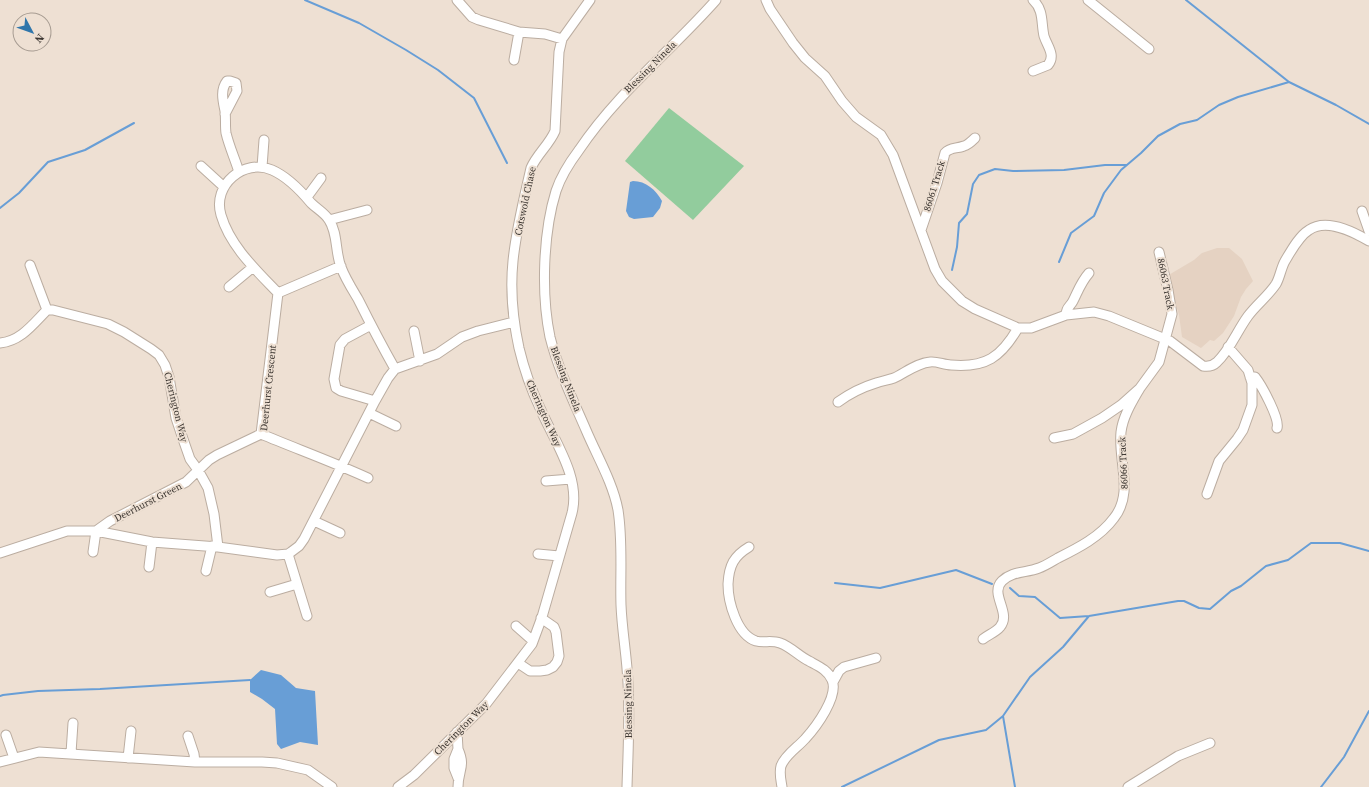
<svg xmlns="http://www.w3.org/2000/svg" width="1369" height="787" font-family="'Source Serif 4',serif">
<style>
.education{fill:#e5d2c2}
.green{fill:#92cc9d}
.water{fill:#689ed6}
.lines{fill:none;stroke-linecap:round;stroke-linejoin:round}
.stream{stroke:#689ed6;stroke-width:2}
.minor-casing{stroke:#bbada1;stroke-width:11}
.minor{stroke:#fff;stroke-width:9}
.labels{text-anchor:middle;dominant-baseline:central;stroke-width:4;stroke-linejoin:round;paint-order:stroke}
.street-label{font-size:10px;fill:#3c3631;stroke:#eee0d3}
</style>
<rect width="100%" height="100%" fill="#eee0d3"/>
<path class="education" d="M 1217,248 L 1229,248 L 1242,259 L 1253,281 L 1246,289 L 1241,297 L 1234,316 L 1223,333 L 1214,341 L 1210,340 L 1201,348 L 1182,337 L 1179,315 L 1167,276 L 1194,260 L 1202,253 Z"/>
<path class="green" d="M 669,108 L 744,166 L 693,220 L 625,161 Z"/>
<path class="water" d="M 633,181 C 646,181 656,190 662,201 L 660,208 L 653,217 L 634,219 L 629,217 L 626,211 L 630,182 Z
M 261,670 L 281,675 L 296,688 L 315,691 L 318,745 L 300,742 L 281,749 L 277,744 L 275,709 L 262,699 L 250,692 L 250,680 Z"/>
<g class="lines">
<path class="stream" d="M 305,0 L 359,23 L 406,50 L 438,70 L 474,98 L 507,163
M 1186,0 L 1289,82 L 1336,105 L 1369,124
M 0,208 L 19,193 L 48,162 L 85,150 L 134,123
M 1059,262 L 1071,233 L 1094,216 L 1104,193 L 1121,170 L 1141,153 L 1158,136 L 1180,124 L 1197,120 L 1219,105 L 1238,97 L 1289,82
M 952,270 L 957,247 L 959,223 L 967,214 L 973,184 L 979,175 L 995,169 L 1013,171 L 1064,170 L 1105,165 L 1127,165
M 835,583 L 880,588 L 956,570 L 992,584
M 1010,588 L 1019,596 L 1035,597 L 1060,618 L 1089,616 L 1178,601 L 1184,601 L 1199,608 L 1210,609 L 1231,591 L 1241,586 L 1266,566 L 1288,560 L 1311,543 L 1340,543 L 1369,551
M 0,696 L 3,695 L 38,691 L 100,689 L 250,680
M 1003,716 L 1015,787
M 842,787 L 939,740 L 986,730 L 1003,716 L 1030,677 L 1063,647 L 1089,616
M 1321,787 L 1344,757 L 1369,711"/>
<g class="minor-casing">
<path id="minor" d="M 457,0 L 472,17 L 479,20 L 519,32 L 545,34 L 562,39
M 766,0 L 770,9 L 793,43 L 805,58 L 825,76 L 842,101 L 856,117 L 881,135 L 893,155 L 935,269 L 942,281 L 962,301 L 975,309 L 1018,328 L 1031,328 L 1066,315 L 1094,312 L 1109,316 L 1170,341 L 1203,366 C 1209,367 1213,366 1217,362 C 1230,350 1237,331 1248,316 C 1256,305 1268,296 1276,284 C 1280,277 1281,268 1285,261 C 1291,251 1299,236 1309,230 C 1326,218 1354,232 1369,241
M 1033,0 C 1044,10 1041,23 1044,36 C 1047,46 1056,55 1048,65 L 1033,71
M 1088,0 L 1149,49
M 514,60 L 519,32
M 225,114 L 237,91 L 236,83 L 230,81 L 227,81 C 220,90 223,101 225,111 C 226,119 225,126 226,133 C 229,146 235,159 239,172
M 201,166 L 224,187
M 262,167 L 264,140
M 307,197 L 321,178
M 1362,211 L 1369,231
M 329,220 L 367,210
M 921,230 L 937,183 L 945,153 C 950,147 956,149 964,146 C 968,145 972,141 975,138
M 30,265 L 47,310
M 229,287 L 253,267
M 278,293 L 341,266
M 1066,315 C 1066,307 1070,307 1073,301 C 1078,291 1081,282 1089,273
M 371,325 L 345,339 L 340,345 L 334,379 L 336,388 L 341,391 L 375,401
M 414,331 L 420,361
M 0,343 C 21,341 33,324 47,310 L 53,310 L 108,324 L 124,332 L 151,349 L 159,355 L 165,365 L 169,377 L 176,418 L 183,439 L 190,459 L 198,470 L 208,488 L 214,514 L 218,547
M 1250,377 L 1255,377 C 1262,386 1280,419 1277,428
M 1140,388 L 1159,362 L 1172,314 L 1168,290 L 1159,252
M 838,402 C 849,394 863,387 876,383 C 882,381 888,380 894,378 C 905,373 917,363 930,362 C 937,361 944,365 951,365 C 986,368 1001,357 1018,328
M 369,413 L 396,426
M 261,434 L 278,293 C 256,270 230,246 221,215 C 212,185 244,158 272,170 C 288,177 301,191 311,203 C 317,209 325,213 329,220 C 338,233 335,252 341,267 C 345,278 352,289 358,299 C 370,323 382,346 395,369
M 261,434 C 297,449 333,462 368,478
M 546,481 L 571,479
M 1207,494 L 1219,461 L 1237,439 L 1243,430 L 1252,405 L 1252,383 L 1248,370 L 1228,347
M 314,521 L 340,533
M 96,531 L 110,521 L 186,482 L 209,460 L 217,455 L 261,434
M 749,547 C 734,556 729,565 728,584 C 728,602 737,635 756,641 C 764,643 772,640 780,643 C 791,647 799,656 809,661 C 818,666 828,670 832,680 C 839,696 816,727 805,739 C 798,747 785,755 781,766 C 779,773 781,780 782,787
M 93,552 L 96,531
M 0,553 L 67,531 L 96,531 L 152,542 L 218,547 L 277,555 L 288,554 L 291,552 L 299,546 L 304,539 L 375,401 L 388,378 L 395,369 L 437,354 L 462,337 L 478,331 L 514,322
M 288,554 L 307,616
M 538,554 L 559,556
M 149,567 L 152,542
M 206,571 L 212,546
M 270,592 L 297,584
M 516,626 L 533,641
M 983,639 C 988,635 996,632 1000,627 C 1012,613 989,594 1002,581 C 1012,571 1026,573 1039,568 C 1045,566 1051,562 1058,558 C 1078,548 1100,537 1114,518 C 1134,493 1118,461 1121,432 C 1123,416 1132,402 1140,388 L 1121,405 L 1102,418 L 1073,434 L 1054,438
M 518,663 L 530,671 L 540,671 L 547,670 L 553,667 L 557,662 L 559,656 L 556,632 L 554,627 L 541,618
M 833,682 L 839,671 L 844,667 L 876,658
M 457,732 L 458,749 L 454,759 L 454,768 L 458,778
M 6,735 L 14,758
M 188,736 L 194,754 L 195,762
M 458,749 C 466,767 458,770 458,787
M 71,753 L 73,723
M 128,758 L 131,731
M 0,762 L 39,752 L 195,762 L 262,762 L 277,763 L 308,770 L 332,787
M 398,787 L 414,775 L 486,704 L 532,644 L 542,617 L 572,513 C 581,477 554,441 540,408 C 531,389 524,369 519,348 C 513,320 510,290 513,261 C 516,230 524,199 531,168 C 537,154 549,145 555,131 L 559,52 L 562,39 L 590,0
M 627,787 C 628,752 630,718 628,683 C 627,657 622,631 621,605 C 620,574 623,542 618,510 C 613,483 597,456 586,430 C 573,400 558,369 550,337 C 541,294 543,233 556,191 C 561,176 570,162 579,150 C 618,92 671,51 716,0
M 1128,787 L 1178,756 L 1210,743"/>
</g>
<use href="#minor" class="minor"/>
</g>
<g class="labels">
<g class="street-label">
<text transform="translate(650 67) rotate(-45)">Blessing Ninela</text>
<text transform="translate(934 186) rotate(-73)">86061 Track</text>
<text transform="translate(525 201) rotate(-78)">Cotswold Chase</text>
<text transform="translate(1166 284) rotate(79)">86063 Track</text>
<text transform="translate(566 379) rotate(69)">Blessing Ninela</text>
<text transform="translate(268 388) rotate(-84)">Deerhurst Crescent</text>
<text transform="translate(176 407) rotate(76)">Cherington Way</text>
<text transform="translate(544 413) rotate(66)">Cherington Way</text>
<text transform="translate(1123 463) rotate(-93)">86066 Track</text>
<text transform="translate(148 502) rotate(-27)">Deerhurst Green</text>
<text transform="translate(628 704) rotate(-91)">Blessing Ninela</text>
<text transform="translate(461 728) rotate(-45)">Cherington Way</text>
</g>
</g>
<g transform="translate(32 32) rotate(131)"><circle r="19" fill="#eee0d3" stroke="#a79c92"/>
<path d="M0-3L7 15L0 10L-7 15Z" fill="#3076ab"/>
<text y="-6" font-size="11" font-weight="bold" text-anchor="middle" fill="#3c3631">N</text>
</g>
</svg>
